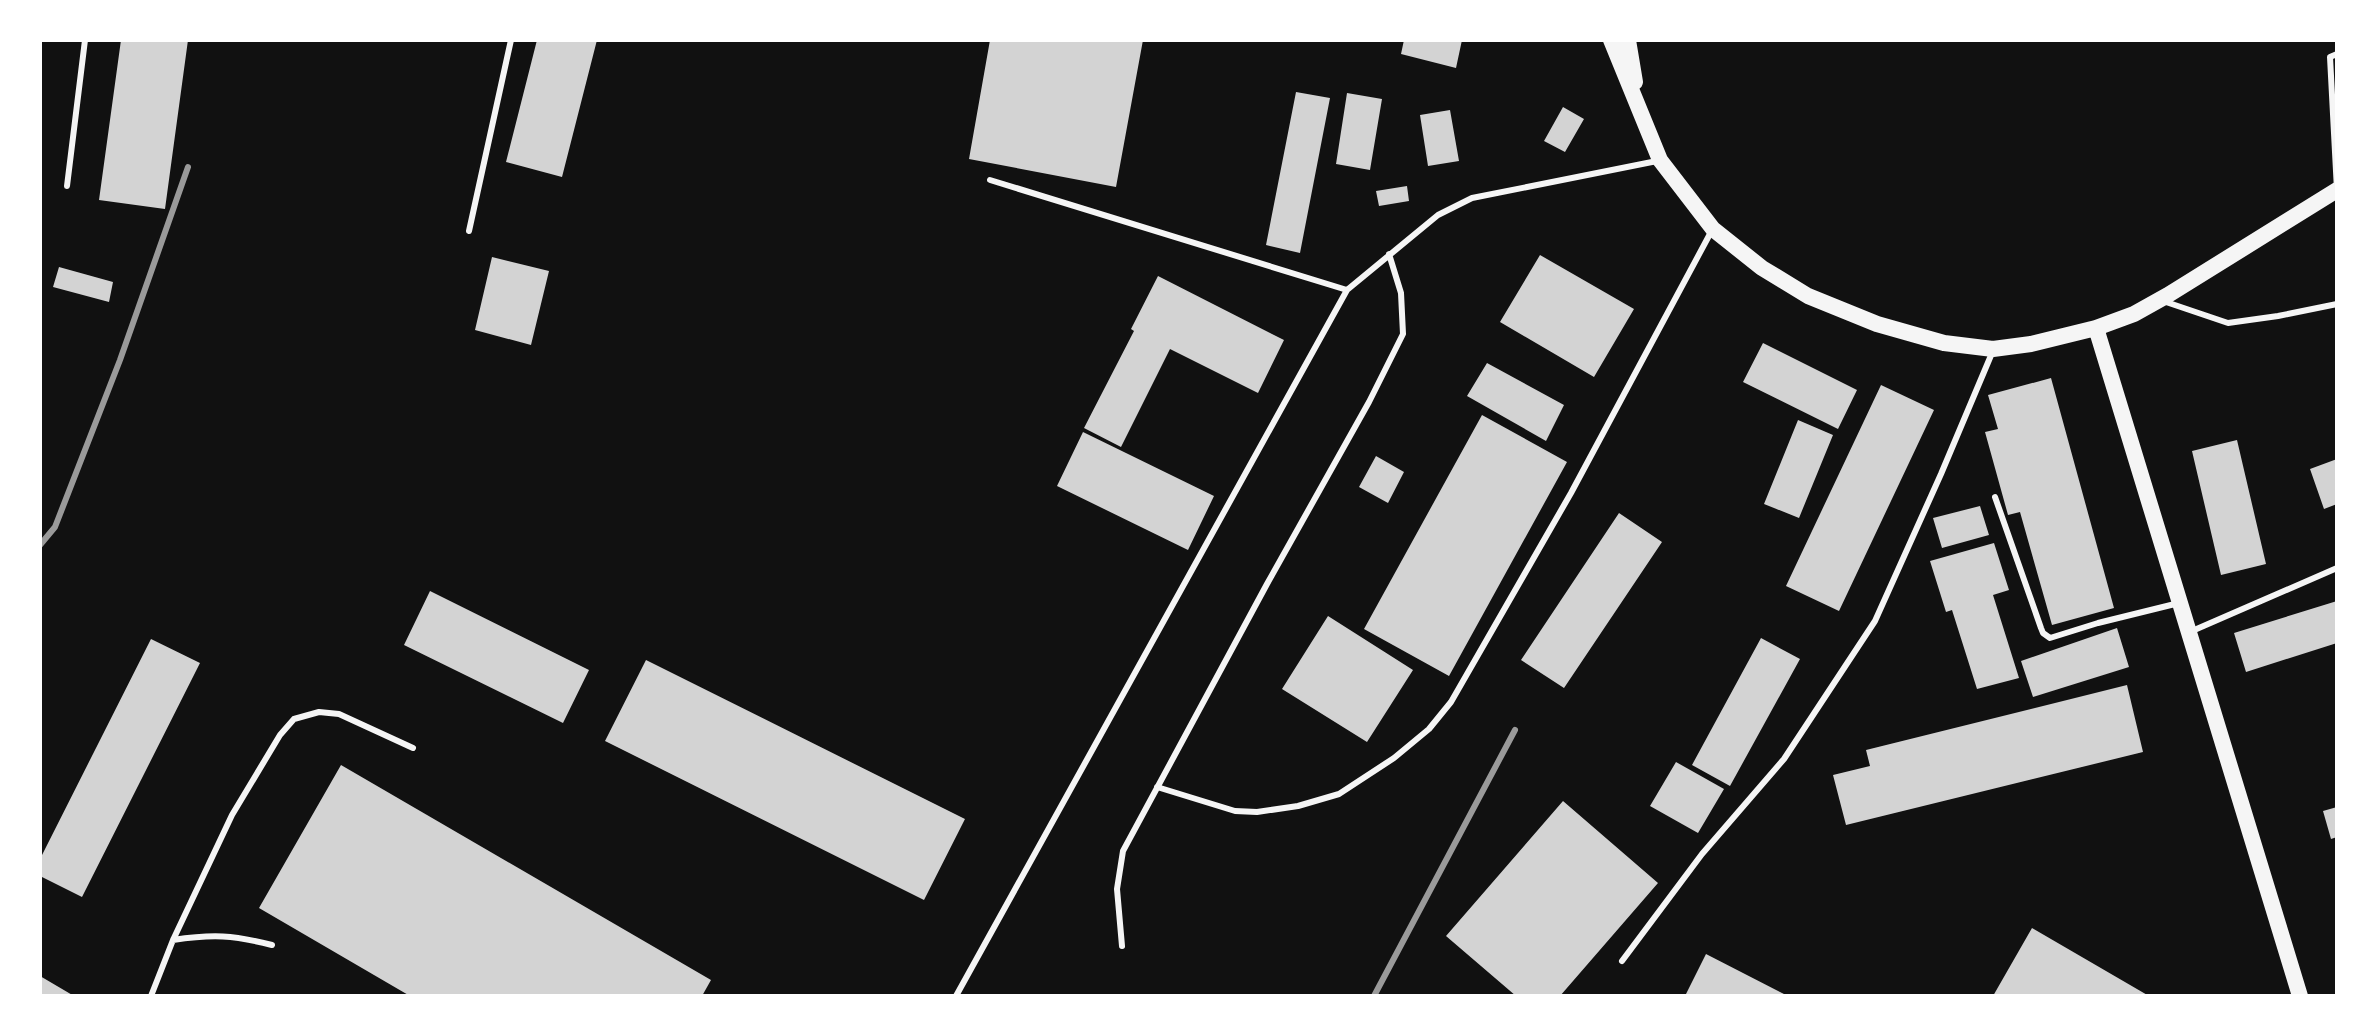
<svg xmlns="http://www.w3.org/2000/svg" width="2377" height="1036" font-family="'Open Sans',sans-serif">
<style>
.building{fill:#d3d3d3}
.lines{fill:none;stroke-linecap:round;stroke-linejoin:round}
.service{stroke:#f5f5f5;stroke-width:6}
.secondary{stroke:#f5f5f5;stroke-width:16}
.rail{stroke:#9a9a9a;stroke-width:6}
</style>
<rect width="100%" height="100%" fill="#111"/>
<path class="building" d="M 121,40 L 188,40 L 165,209 L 99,200 Z
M 537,40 L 597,40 L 562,177 L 506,162 Z
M 990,40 L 1143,40 L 1116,187 L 969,159 Z
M 1404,40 L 1462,40 L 1456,68 L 1401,54 Z
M 1296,92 L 1330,98 L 1300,253 L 1266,245 Z
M 1347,93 L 1382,99 L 1370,170 L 1336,164 Z
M 1563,107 L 1584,119 L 1565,152 L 1544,141 Z
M 1450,110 L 1459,161 L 1428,166 L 1420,115 Z
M 1407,186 L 1409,201 L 1379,206 L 1376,191 Z
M 1540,255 L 1634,309 L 1594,377 L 1500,322 Z
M 492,257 L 549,271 L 531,345 L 475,330 Z
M 59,267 L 113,282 L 109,302 L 53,287 Z
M 1158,276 L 1284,340 L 1258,393 L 1170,349 L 1121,447 L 1084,428 L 1134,331 L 1131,329 Z
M 1763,343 L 1857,390 L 1838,429 L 1743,382 Z
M 1487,363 L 1564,405 L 1546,441 L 1467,396 Z
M 2051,378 L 2114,608 L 2052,625 L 2020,512 L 2008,515 L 1985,432 L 1998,429 L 1988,395 Z
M 1881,385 L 1934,410 L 1839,611 L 1786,586 Z
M 1482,415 L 1567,462 L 1449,676 L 1364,629 Z
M 1798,420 L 1833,435 L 1799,518 L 1764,504 Z
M 1083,432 L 1214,496 L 1188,550 L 1057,486 Z
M 2237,440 L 2266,564 L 2221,575 L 2192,451 Z
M 1376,456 L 1404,472 L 1388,503 L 1359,487 Z
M 2337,459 L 2337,504 L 2324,509 L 2310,469 Z
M 1980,506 L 1989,535 L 1942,548 L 1933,518 Z
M 1619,513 L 1662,542 L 1564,688 L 1521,660 Z
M 1994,543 L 2009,590 L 1993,595 L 2019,678 L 1977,689 L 1952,610 L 1946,612 L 1930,561 Z
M 430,591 L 589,670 L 563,723 L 404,645 Z
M 2337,601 L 2337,643 L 2246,672 L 2234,633 Z
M 1328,616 L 1413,670 L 1367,742 L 1282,689 Z
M 2117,628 L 2129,667 L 2033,697 L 2021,661 Z
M 1761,638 L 1800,659 L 1730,786 L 1692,765 Z
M 151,639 L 200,663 L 82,897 L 40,876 L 40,859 Z
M 646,660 L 965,819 L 924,900 L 605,741 Z
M 2127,685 L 2143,752 L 1846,825 L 1833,775 L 1870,766 L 1866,750 Z
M 1676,762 L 1724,789 L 1698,833 L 1650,806 Z
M 341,765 L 711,980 L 702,996 L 410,996 L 259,908 Z
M 1563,801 L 1658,883 L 1560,996 L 1516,996 L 1446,936 Z
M 2337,807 L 2337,837 L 2331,839 L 2323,811 Z
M 2032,928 L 2149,996 L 1993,996 Z
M 1706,954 L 1788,996 L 1685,996 Z
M 40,976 L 74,996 L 40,996 Z"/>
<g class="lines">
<path class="service" d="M 990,180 L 1347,290
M 67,186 L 85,40
M 2337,190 L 2330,57 L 2337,54
M 469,231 L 511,40
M 2163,301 L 2228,323 L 2278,316 L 2337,304
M 1995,497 L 2041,628 L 2043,633 L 2050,638 L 2098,623 L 2179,603
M 2192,631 L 2337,568
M 1157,787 L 1235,811 L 1257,812 L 1298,806 L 1339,794 L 1394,758 L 1429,729 L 1451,702 L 1571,493 L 1711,232
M 173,940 C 213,934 233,935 272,945
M 1122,946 L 1117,889 L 1123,851 L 1267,584 L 1369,402 L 1403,334 L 1401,293 L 1389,254
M 1622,961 L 1702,854 L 1784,759 L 1875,621 L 1941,474 L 1992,353
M 151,996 L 173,940 L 232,815 L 280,735 L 294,719 L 319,712 L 339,714 L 413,748
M 956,996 L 1347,290 L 1438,215 L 1472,198 L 1657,161"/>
<path class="secondary" d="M 1611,40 L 1660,160 L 1713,229 L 1762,268 L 1808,296 L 1877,324 L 1944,343 L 1993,349 L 2031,344 L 2096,328 L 2134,314 L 2168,295 L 2337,190
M 1628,40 L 1635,82
M 2096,328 L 2300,996"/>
<path class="rail" d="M 40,545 L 55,527 L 120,360 L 188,167
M 1374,996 L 1515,730"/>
</g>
<rect width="2377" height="1036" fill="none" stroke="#ffffff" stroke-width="84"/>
</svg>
